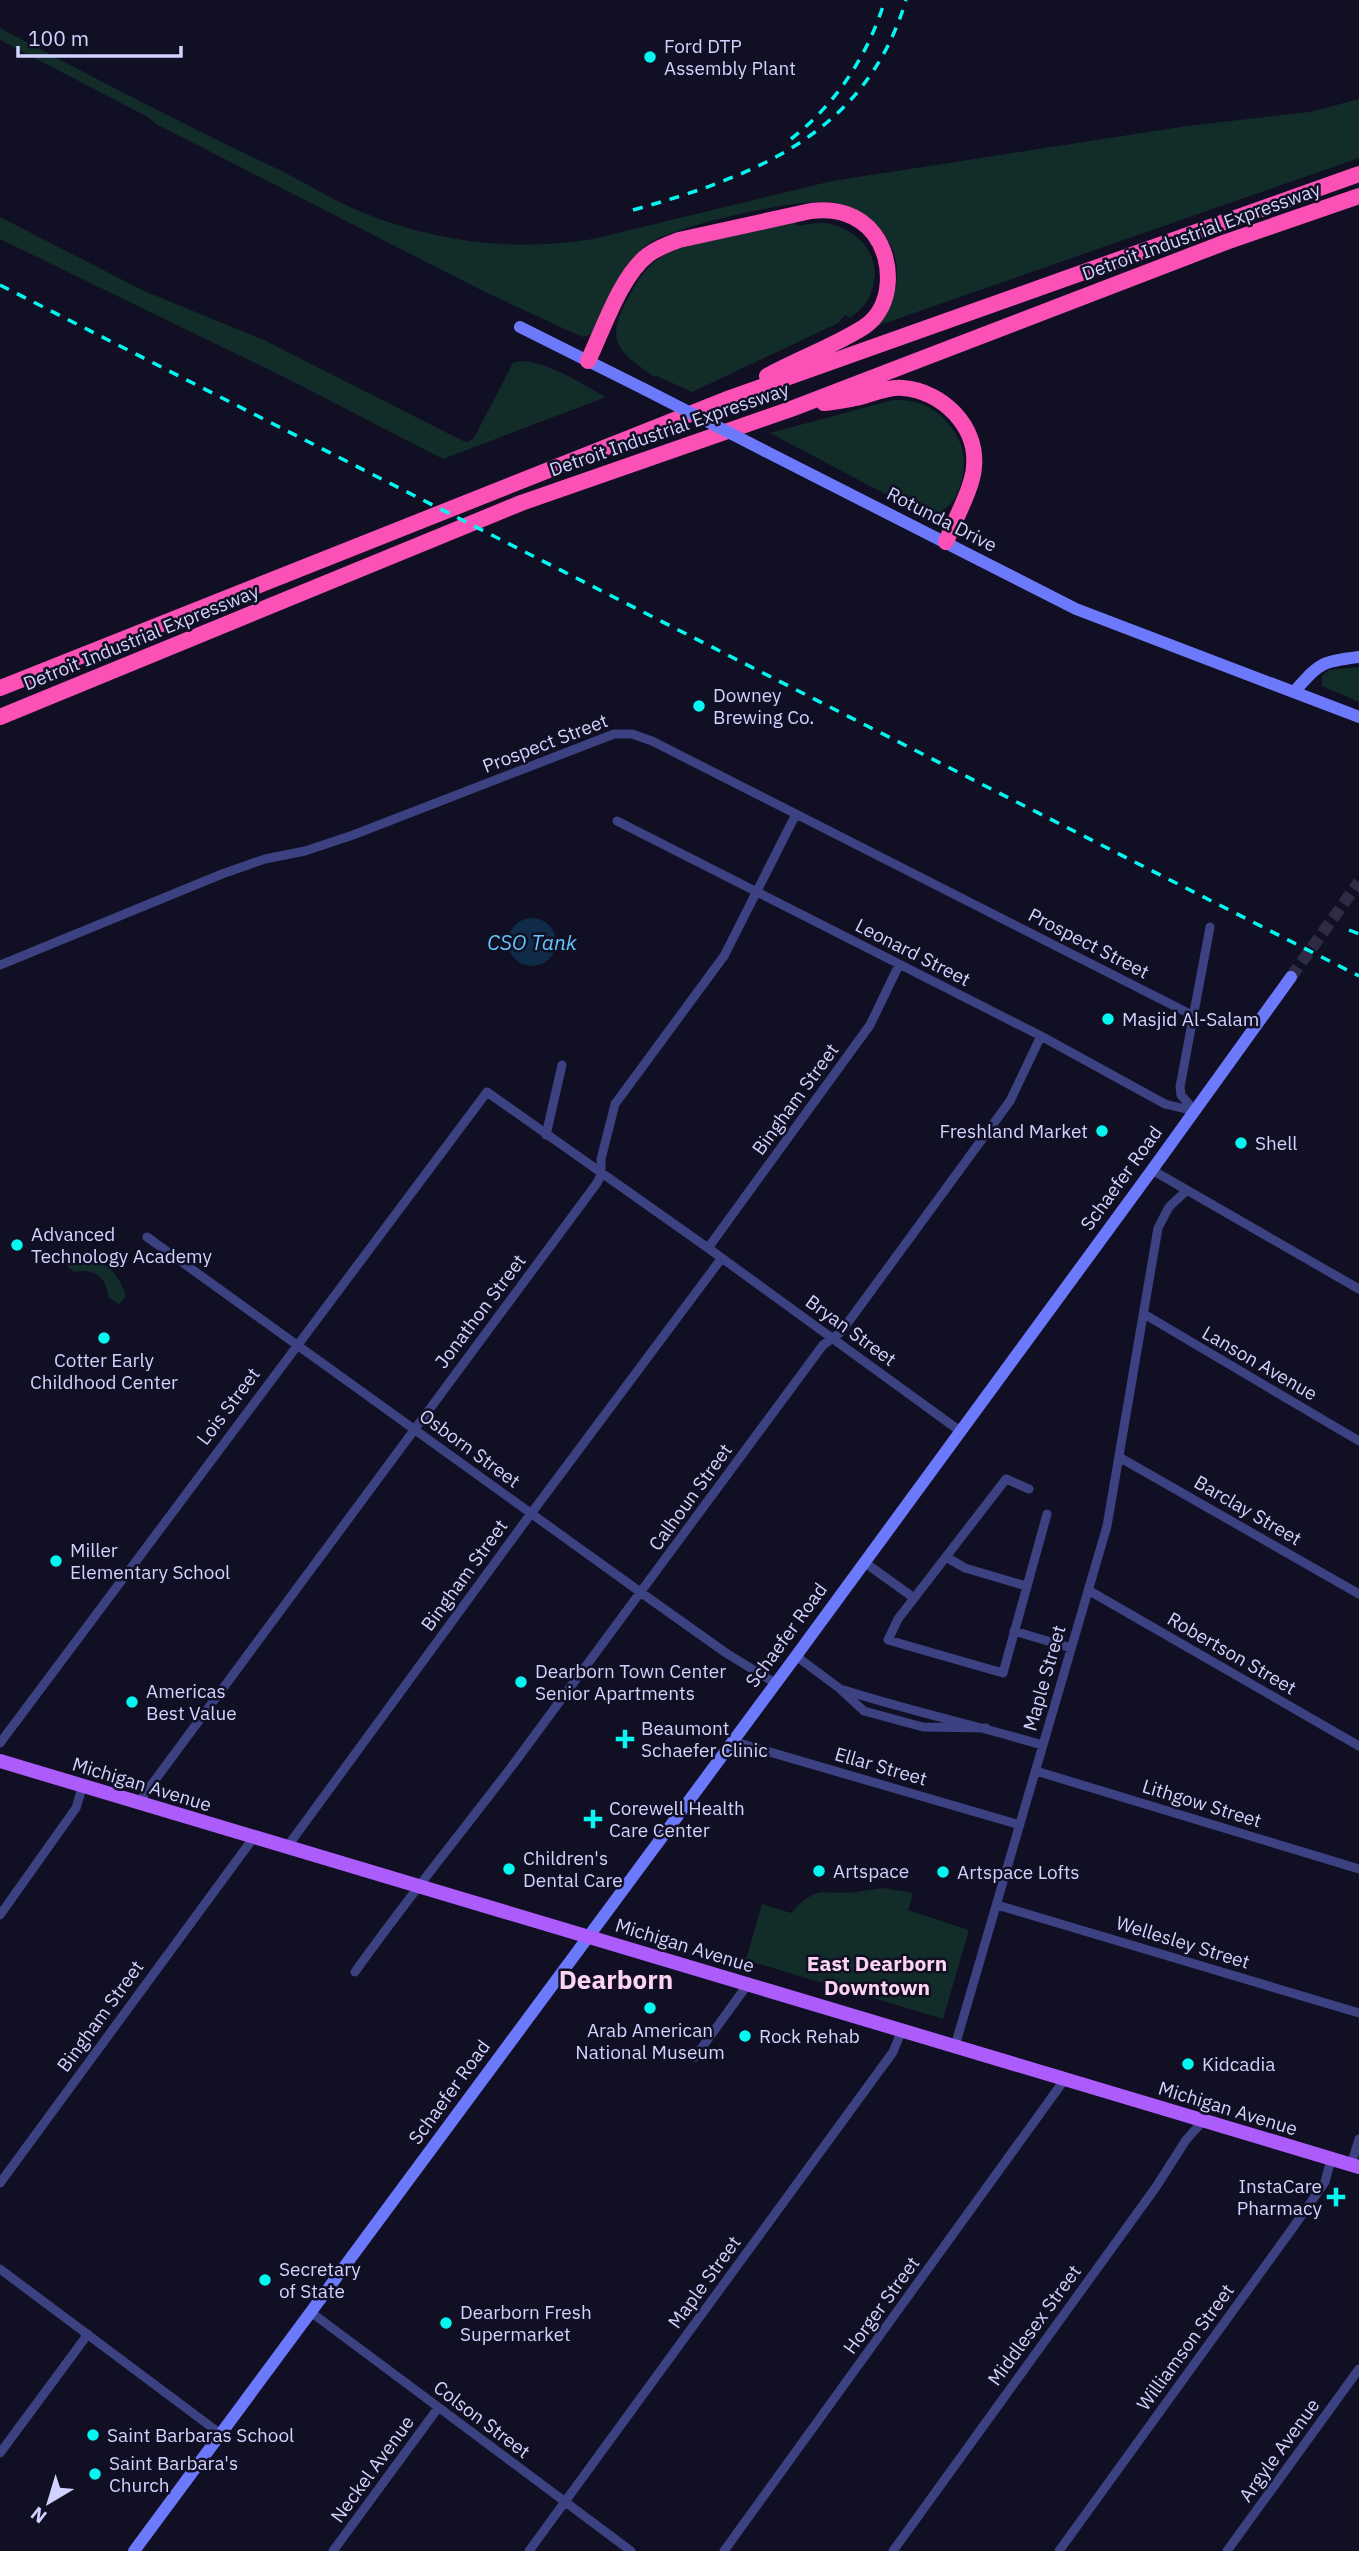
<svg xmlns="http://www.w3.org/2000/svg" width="1359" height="2551" font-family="'IBM Plex Sans',sans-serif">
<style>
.green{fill:#122d29}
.water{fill:#0f2b47}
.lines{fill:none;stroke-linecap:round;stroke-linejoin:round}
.secondary-tunnel{stroke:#2d2c44;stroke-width:12;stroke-dasharray:12 6;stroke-linecap:butt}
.street{stroke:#3b4181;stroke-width:9}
.secondary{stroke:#6c79fb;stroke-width:12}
.primary{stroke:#ac5cfb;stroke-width:14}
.highway{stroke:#fb50b6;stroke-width:16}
.rail{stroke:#06f6f1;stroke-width:3.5;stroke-dasharray:10 9;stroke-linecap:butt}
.secondary-bridge{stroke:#6c79fb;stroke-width:12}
.poi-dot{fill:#06f6f1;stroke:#100f23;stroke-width:2.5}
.labels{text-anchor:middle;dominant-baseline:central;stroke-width:5;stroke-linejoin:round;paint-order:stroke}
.poi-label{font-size:19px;fill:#d2d2fe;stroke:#100f23;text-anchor:start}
.street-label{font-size:19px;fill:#d2d2fe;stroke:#100f23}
.water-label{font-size:21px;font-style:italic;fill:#63c7fb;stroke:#100f23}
.neighbourhood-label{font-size:21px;font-weight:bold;fill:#fed4f4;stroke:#100f23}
.district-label{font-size:26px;font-weight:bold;fill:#fed4f4;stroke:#100f23}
</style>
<rect width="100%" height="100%" fill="#100f23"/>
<path class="green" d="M 0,28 C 89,75 178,122 269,165 C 300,179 328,198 359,211 C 434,242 513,252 593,239 L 832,181 L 1187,126 L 1310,112 L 1359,99 L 1359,158 L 874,327 C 882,314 893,301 896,285 C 904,242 867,205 827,202 C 795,199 671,226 647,245 C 619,266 607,304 592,334 L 582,337 L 485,292 L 158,125 L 146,116 L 0,40 Z
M 0,217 L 144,291 L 264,340 L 463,441 L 468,442 L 474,438 L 513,363 C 536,353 585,386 606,397 L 443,459 L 286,378 L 0,239 Z
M 796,221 L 797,226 C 806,225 816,222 824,223 C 859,227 885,259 871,293 C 867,304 859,311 850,318 L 845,315 L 838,323 L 692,392 L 657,376 L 654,377 C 623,353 604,345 625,304 C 632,290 640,275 652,264 C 677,240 759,229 796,221 Z
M 893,400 C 906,400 918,401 930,408 C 943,415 956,431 961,445 C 969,466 960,510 933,514 C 928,514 921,512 917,511 L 770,433 Z
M 1359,667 L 1359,702 L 1322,686 L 1322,676 L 1329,670 Z
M 69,1252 C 98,1254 117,1268 126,1296 L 119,1304 L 108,1297 C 107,1277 94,1268 74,1272 L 62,1262 Z
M 883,1888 L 913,1893 L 908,1910 L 969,1930 L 943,2019 L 746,1960 L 762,1904 L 791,1913 C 819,1882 823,1896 856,1892 C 865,1891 874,1889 883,1888 Z"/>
<path class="water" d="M508 942a24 24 0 1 1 48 0a24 24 0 1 1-48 0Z"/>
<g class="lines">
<path class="secondary-tunnel" d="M 1291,977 L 1359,882"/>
<path class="street" d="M 617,821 L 1041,1036 L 1165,1104 L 1194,1111
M 0,965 L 222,874 L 265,859 L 305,851 L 353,835 L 614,734 L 632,734 L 652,741 L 1194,1016
M 1194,1110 L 1181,1095 L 1180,1087 L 1210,927
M 546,1135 L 562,1065
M 1152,1170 L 1359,1289
M 147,1237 L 650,1599 L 726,1653 L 775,1683
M 708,1248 L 870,1025 L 899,965
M 1144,1314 L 1359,1441
M 1119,1457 L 1359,1594
M 1029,1489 L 1006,1479 L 898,1619 L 888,1640 L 1003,1673 L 1047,1514
M 946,1557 L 965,1568 L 1026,1586
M 864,1562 L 914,1598
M 1088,1590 L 1359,1746
M 1014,1631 L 1071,1648
M 796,1656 L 839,1688 L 864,1711 L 923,1727 L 986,1728
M 844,1690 C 909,1711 976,1725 1042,1745
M 732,1741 L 1020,1825
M 0,1743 L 487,1092 L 708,1248 L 960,1431
M 1036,1771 L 1359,1869
M 138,1803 L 597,1183 L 601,1175 L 601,1159 L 615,1104 L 724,956 L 796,814
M 287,1847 L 524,1523 L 721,1259
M 997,1905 L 1359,2013
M 0,1915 L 76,1808 L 83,1785
M 355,1972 C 406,1900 462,1832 515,1762 C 618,1623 721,1484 823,1345 L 841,1332 L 1010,1101 L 1041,1036
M 955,2046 L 1107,1526 L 1158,1228 L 1169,1207 L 1186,1191
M 695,2057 L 748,1984
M 1351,2165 L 1359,2139
M 0,2183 L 254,1837
M 0,2269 L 222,2435
M 312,2313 L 631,2551
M 0,2453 L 88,2334
M 333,2551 L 438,2408
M 529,2551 L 855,2104 L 893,2052 L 902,2030
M 724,2551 L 1065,2079
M 893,2551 L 1156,2187 L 1186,2140 L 1203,2121
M 1059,2551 L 1292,2229 L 1325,2182 L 1331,2159
M 1227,2551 L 1359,2369"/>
<path class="secondary" d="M 520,327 L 644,389
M 765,451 L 1076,609 L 1359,717
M 1294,692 C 1320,663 1319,662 1359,657
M 134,2551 L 796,1656 L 1152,1170 L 1291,977"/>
<path class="primary" d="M 0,1761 L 1359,2167"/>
<path class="highway" d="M 588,361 C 603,330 621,275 648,255 C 657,248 668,244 679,240 L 811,211 C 835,208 859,214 874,234 C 894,260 894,307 864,327 C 834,346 798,359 767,376
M 824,403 C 835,402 845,400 856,398 C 870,395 888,386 903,388 C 942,391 978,426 974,467 C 973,487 954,521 946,542
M 0,688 L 730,398 L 1359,174
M 0,717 L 521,503 L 791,409 L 1226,242 L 1359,196"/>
<path class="rail" d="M 791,139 C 837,103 868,55 885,0
M 633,210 C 756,176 866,133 906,0
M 0,285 L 1359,976
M 1349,930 L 1359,934"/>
<path class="secondary-bridge" d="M 644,389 L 765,451"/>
</g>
<g class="poi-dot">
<circle cx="650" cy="57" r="7"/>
<circle cx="699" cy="706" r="7"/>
<circle cx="1108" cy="1019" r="7"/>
<circle cx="1102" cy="1131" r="7"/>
<circle cx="1241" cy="1143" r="7"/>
<circle cx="17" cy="1245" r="7"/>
<circle cx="104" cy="1338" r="7"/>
<circle cx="56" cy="1561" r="7"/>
<circle cx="521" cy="1682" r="7"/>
<circle cx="132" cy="1702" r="7"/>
<path d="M621.5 1728.5h7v7h7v7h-7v7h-7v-7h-7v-7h7z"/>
<path d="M589.5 1808.5h7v7h7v7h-7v7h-7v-7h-7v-7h7z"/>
<circle cx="509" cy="1869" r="7"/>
<circle cx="819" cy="1871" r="7"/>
<circle cx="943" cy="1872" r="7"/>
<circle cx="650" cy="2008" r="7"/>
<circle cx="745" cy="2036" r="7"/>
<circle cx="1188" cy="2064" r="7"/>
<path d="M1332.5 2186.5h7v7h7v7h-7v7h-7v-7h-7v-7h7z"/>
<circle cx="265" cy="2280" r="7"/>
<circle cx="446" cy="2323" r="7"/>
<circle cx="93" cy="2435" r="7"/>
<circle cx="95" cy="2474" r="7"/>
</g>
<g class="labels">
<g class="poi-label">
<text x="664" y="46">Ford DTP<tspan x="664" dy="22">Assembly Plant</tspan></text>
<text x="713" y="695">Downey<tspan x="713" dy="22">Brewing Co.</tspan></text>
<text x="1122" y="1019">Masjid Al-Salam</text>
<text x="1088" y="1131" text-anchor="end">Freshland Market</text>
<text x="1255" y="1143">Shell</text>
<text x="31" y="1234">Advanced<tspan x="31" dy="22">Technology Academy</tspan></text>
<text x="104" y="1360" text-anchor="middle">Cotter Early<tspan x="104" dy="22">Childhood Center</tspan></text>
<text x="70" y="1550">Miller<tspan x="70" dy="22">Elementary School</tspan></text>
<text x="535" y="1671">Dearborn Town Center<tspan x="535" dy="22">Senior Apartments</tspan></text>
<text x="146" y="1691">Americas<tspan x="146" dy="22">Best Value</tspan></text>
<text x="641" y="1728">Beaumont<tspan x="641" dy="22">Schaefer Clinic</tspan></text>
<text x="609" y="1808">Corewell Health<tspan x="609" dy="22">Care Center</tspan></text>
<text x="523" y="1858">Children's<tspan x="523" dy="22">Dental Care</tspan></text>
<text x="833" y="1871">Artspace</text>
<text x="957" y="1872">Artspace Lofts</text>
<text x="650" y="2030" text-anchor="middle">Arab American<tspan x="650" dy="22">National Museum</tspan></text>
<text x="759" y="2036">Rock Rehab</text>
<text x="1202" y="2064">Kidcadia</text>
<text x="1322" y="2186" text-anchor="end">InstaCare<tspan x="1322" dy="22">Pharmacy</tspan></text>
<text x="279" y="2269">Secretary<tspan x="279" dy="22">of State</tspan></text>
<text x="460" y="2312">Dearborn Fresh<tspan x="460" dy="22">Supermarket</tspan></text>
<text x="107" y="2435">Saint Barbaras School</text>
<text x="109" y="2463">Saint Barbara's<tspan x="109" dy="22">Church</tspan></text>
</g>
<g class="street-label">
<text transform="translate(1201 231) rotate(-20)">Detroit Industrial Expressway</text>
<text transform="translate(669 429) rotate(-19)">Detroit Industrial Expressway</text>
<text transform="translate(942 519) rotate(27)">Rotunda Drive</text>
<text transform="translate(141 637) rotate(-22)">Detroit Industrial Expressway</text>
<text transform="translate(545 743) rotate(-21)">Prospect Street</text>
<text transform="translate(1089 943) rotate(27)">Prospect Street</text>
<text transform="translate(913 952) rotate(27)">Leonard Street</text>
<text transform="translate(795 1099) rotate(-54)">Bingham Street</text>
<text transform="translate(1121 1178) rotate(-54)">Schaefer Road</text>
<text transform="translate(480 1311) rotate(-53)">Jonathon Street</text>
<text transform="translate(851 1330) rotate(36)">Bryan Street</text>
<text transform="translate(1260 1363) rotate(30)">Lanson Avenue</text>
<text transform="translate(228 1406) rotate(-53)">Lois Street</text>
<text transform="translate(470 1448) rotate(36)">Osborn Street</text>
<text transform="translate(690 1497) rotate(-54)">Calhoun Street</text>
<text transform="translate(1248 1510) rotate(30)">Barclay Street</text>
<text transform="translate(464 1575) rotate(-54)">Bingham Street</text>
<text transform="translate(786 1635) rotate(-54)">Schaefer Road</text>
<text transform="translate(1232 1653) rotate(30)">Robertson Street</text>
<text transform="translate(1044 1678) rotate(-74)">Maple Street</text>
<text transform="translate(881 1766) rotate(16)">Ellar Street</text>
<text transform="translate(142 1784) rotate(17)">Michigan Avenue</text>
<text transform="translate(1202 1803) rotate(17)">Lithgow Street</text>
<text transform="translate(1183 1942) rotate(17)">Wellesley Street</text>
<text transform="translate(685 1945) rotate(17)">Michigan Avenue</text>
<text transform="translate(100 2016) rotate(-54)">Bingham Street</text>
<text transform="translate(449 2092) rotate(-54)">Schaefer Road</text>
<text transform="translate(1228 2108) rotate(17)">Michigan Avenue</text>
<text transform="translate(704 2282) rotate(-54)">Maple Street</text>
<text transform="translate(881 2305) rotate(-54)">Horger Street</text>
<text transform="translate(1034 2325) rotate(-54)">Middlesex Street</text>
<text transform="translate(1185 2347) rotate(-54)">Williamson Street</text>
<text transform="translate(482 2419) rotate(37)">Colson Street</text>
<text transform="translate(1279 2450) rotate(-54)">Argyle Avenue</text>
<text transform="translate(372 2469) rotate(-54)">Neckel Avenue</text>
</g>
<g class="water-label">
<text x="532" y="942">CSO Tank</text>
</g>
<g class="neighbourhood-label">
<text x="877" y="1963">East Dearborn<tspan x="877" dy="24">Downtown</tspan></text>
</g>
<g class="district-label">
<text x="616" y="1979">Dearborn</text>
</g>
</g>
<g transform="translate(49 2502) rotate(218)" stroke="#100f23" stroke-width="5" paint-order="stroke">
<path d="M0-5L12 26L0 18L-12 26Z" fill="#d2d2fe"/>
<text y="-10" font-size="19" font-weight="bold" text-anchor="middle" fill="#d2d2fe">N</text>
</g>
<path d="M18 46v10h163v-10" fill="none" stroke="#d2d2fe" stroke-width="3.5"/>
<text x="28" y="46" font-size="21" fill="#d2d2fe" stroke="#100f23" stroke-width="5" paint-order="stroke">100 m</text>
</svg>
